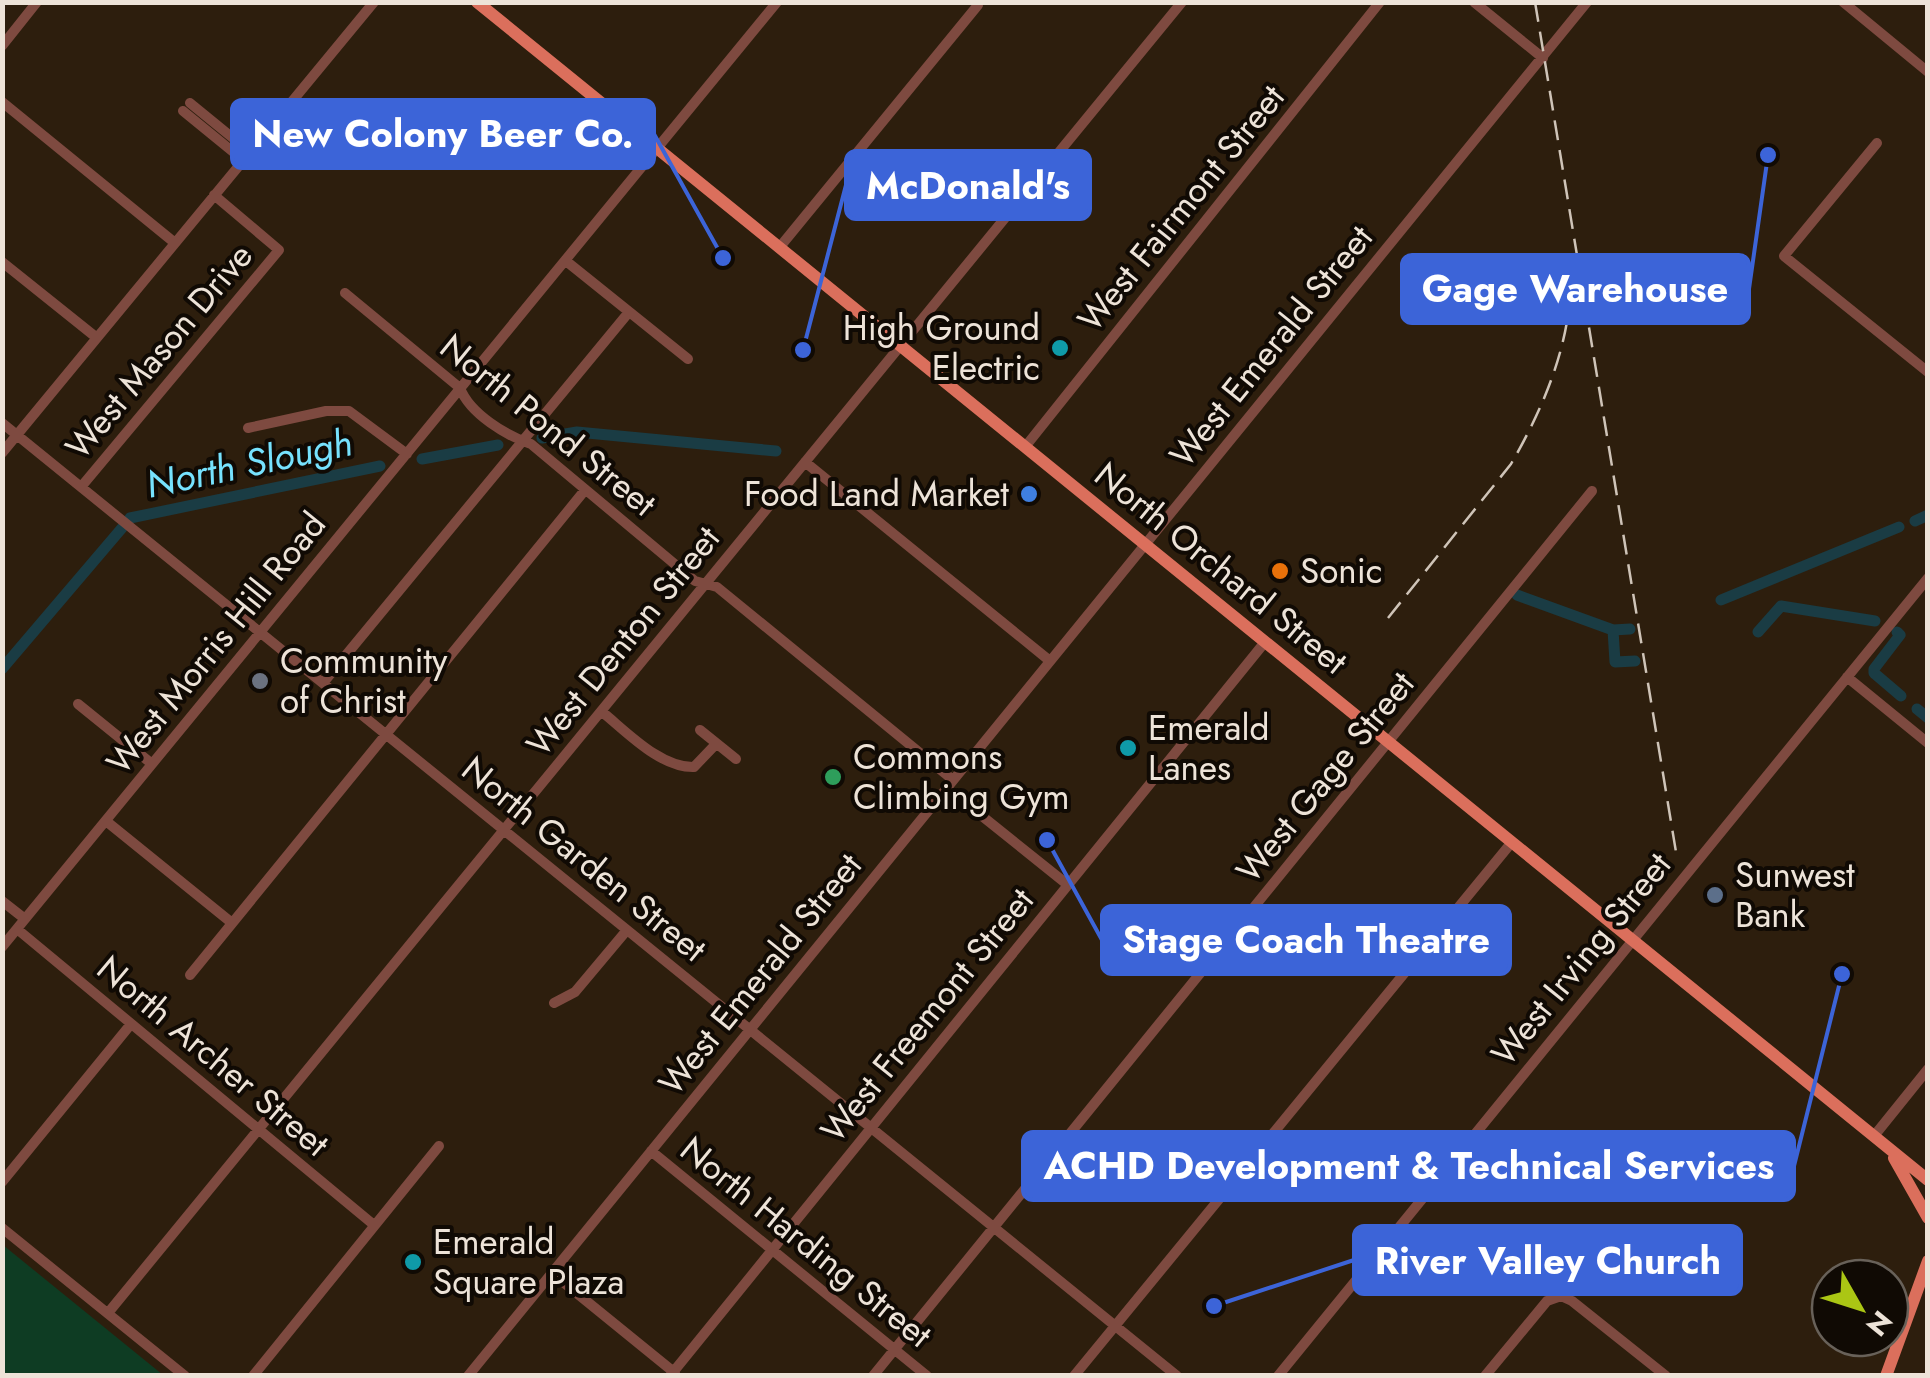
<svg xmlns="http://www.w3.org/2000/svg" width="1930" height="1378" font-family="Jost,sans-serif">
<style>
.green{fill:#0e3c23}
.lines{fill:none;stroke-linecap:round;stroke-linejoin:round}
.canal{stroke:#1a3c44;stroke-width:11}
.minor{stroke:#7e4a40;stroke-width:10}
.major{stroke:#db6f5c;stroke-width:12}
.rail{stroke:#cfc4b8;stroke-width:2.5;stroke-dasharray:20 10;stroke-linecap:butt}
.culture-dot{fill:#0f9aa8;stroke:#100a04;stroke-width:4}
.shop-dot{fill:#3f7fe0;stroke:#100a04;stroke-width:4}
.food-dot{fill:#e8710a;stroke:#100a04;stroke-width:4}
.worship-dot{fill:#6b7280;stroke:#100a04;stroke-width:4}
.leisure-dot{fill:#2e9e5b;stroke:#100a04;stroke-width:4}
.service-dot{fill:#5c6f8a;stroke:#100a04;stroke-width:4}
.labels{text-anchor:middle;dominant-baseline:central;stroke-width:8;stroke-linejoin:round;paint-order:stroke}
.street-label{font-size:35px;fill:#ede3d8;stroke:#100a04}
.poi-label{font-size:35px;fill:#ede3d8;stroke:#100a04;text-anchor:start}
.water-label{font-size:38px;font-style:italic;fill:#76e2fe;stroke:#100a04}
.leader{fill:none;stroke:#3c64d8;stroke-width:4}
.callout-dot{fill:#3c64d8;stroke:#100a04;stroke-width:4}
.callout{fill:#3c64d8;stroke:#3c64d8;stroke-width:4}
.callout-label{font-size:38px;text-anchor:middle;font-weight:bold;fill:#fff}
</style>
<rect width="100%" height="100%" fill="#2d1e0d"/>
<path class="green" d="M 3,1245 L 163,1375 L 3,1375 Z"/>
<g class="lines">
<path class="canal" d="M 542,438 L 577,432 L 776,451
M 422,459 L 498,445
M 130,518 L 380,466
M 1915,521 L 1928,515
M 1517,595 L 1613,630 L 1630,629
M 1721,600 L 1899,527
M 1613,630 L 1615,662 L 1635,661
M 1758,632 L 1781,606 L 1875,621
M 1897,632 L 1900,635 L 1874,669 L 1874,673 L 1901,696
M 2,669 L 122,528
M 1917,709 L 1928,718"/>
<path class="minor" d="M 1474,2 L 1543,58
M 1843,2 L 1928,72
M 2,46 L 37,2
M 2,102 L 175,243
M 190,103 L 250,152
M 183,111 L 243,160
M 1877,143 L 1784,256 L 1928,372
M 779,248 L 978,5
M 566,261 L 688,359
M 2,262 L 97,338
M 345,293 L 460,388 C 470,414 507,436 531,444 L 695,581 L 717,587 L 953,780
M 2,423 L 1177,1376
M 248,428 L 326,411 L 349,411 L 407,454
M 1025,447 L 1380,2
M 2,453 L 374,2
M 805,462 L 1050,661
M 81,487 L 279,250 L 214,195
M 1847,677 L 1928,743
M 323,683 L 629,312
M 78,704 L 152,764
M 601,711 C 626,731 660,768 694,767 L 716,744
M 700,730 L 736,759
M 947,788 L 1068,885
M 106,821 L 232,923
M 2,901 L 25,919
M 17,929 L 374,1225
M 2,947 L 777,2
M 190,975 L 585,490
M 554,1003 L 575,992 L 627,930
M 1874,1136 L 1928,1069
M 651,1151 L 927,1376
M 2,1182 L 131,1024
M 2,1228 L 185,1376
M 552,1273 L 675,1373
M 108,1313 L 1182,2
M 253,1376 L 439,1146
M 468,1376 L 1587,2
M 670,1376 L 1265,642
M 873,1376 L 1592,491
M 1074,1376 L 1512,842
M 1278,1376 L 1928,578
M 1485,1376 L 1547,1301 L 1561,1296 L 1572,1301 L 1666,1376"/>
<path class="major" d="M 477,2 L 1928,1180
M 1894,1158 L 1928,1218
M 1886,1376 L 1928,1261"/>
<path class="rail" d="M 1535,2 L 1676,852
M 1388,618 L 1511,464 C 1544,407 1571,343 1571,276"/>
</g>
<g class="culture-dot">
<circle cx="1060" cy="348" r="10"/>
<circle cx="1128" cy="748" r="10"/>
<circle cx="413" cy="1262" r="10"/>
</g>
<circle class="shop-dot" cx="1029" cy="494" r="10"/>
<circle class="food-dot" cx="1280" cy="571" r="10"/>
<circle class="worship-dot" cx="260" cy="681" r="10"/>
<circle class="leisure-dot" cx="833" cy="777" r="10"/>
<circle class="service-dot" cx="1715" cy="895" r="10"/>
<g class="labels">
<g class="street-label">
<text transform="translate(1181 208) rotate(-51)">West Fairmont Street</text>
<text transform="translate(1271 346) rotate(-51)">West Emerald Street</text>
<text transform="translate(159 351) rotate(-50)">West Mason Drive</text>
<text transform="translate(548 425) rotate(39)">North Pond Street</text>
<text transform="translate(1221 568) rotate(39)">North Orchard Street</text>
<text transform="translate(623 641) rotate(-51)">West Denton Street</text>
<text transform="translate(216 643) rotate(-51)">West Morris Hill Road</text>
<text transform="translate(1325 777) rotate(-51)">West Gage Street</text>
<text transform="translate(584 859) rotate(39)">North Garden Street</text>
<text transform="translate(1581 959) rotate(-51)">West Irving Street</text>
<text transform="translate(760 974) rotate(-51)">West Emerald Street</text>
<text transform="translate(927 1015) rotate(-51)">West Freemont Street</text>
<text transform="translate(213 1056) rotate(40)">North Archer Street</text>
<text transform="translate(806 1242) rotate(39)">North Harding Street</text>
</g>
<g class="poi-label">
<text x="1040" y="328" text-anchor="end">High Ground<tspan x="1040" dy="40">Electric</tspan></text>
<text x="1009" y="494" text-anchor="end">Food Land Market</text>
<text x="1300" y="571">Sonic</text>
<text x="280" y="661">Community<tspan x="280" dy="40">of Christ</tspan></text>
<text x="1148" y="728">Emerald<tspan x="1148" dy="40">Lanes</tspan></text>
<text x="853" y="757">Commons<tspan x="853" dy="40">Climbing Gym</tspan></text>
<text x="1735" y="875">Sunwest<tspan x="1735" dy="40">Bank</tspan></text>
<text x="433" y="1242">Emerald<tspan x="433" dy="40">Square Plaza</tspan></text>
</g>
<g class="water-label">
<text transform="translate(249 463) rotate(-12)">North Slough</text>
</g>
</g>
<path class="leader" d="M723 258L654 134M803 350L846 185M1768 155L1749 289M1047 840L1102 940M1842 974L1794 1166M1214 1306L1354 1260"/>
<g class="callout-dot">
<circle cx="723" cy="258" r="10"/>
<circle cx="803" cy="350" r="10"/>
<circle cx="1768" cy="155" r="10"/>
<circle cx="1047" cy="840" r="10"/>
<circle cx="1842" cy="974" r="10"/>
<circle cx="1214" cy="1306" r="10"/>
</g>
<g class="callout">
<rect x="232" y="100" width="422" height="68" rx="10"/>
<rect x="846" y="151" width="244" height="68" rx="10"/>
<rect x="1402" y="255" width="347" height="68" rx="10"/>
<rect x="1102" y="906" width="408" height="68" rx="10"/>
<rect x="1023" y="1132" width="771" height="68" rx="10"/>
<rect x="1354" y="1226" width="387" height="68" rx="10"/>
</g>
<g class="callout-label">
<text x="443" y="147">New Colony Beer Co.</text>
<text x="968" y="199">McDonald's</text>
<text x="1575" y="302">Gage Warehouse</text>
<text x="1306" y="953">Stage Coach Theatre</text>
<text x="1409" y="1179">ACHD Development &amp; Technical Services</text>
<text x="1548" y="1274">River Valley Church</text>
</g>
<rect width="1930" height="1378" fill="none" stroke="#ede3d8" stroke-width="10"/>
<g transform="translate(1860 1308) rotate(129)"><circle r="48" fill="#100a04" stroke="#686159" stroke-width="2.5"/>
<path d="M0-8L18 38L0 25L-18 38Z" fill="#abc614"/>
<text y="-15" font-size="28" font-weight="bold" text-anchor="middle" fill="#ede3d8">N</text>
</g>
</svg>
